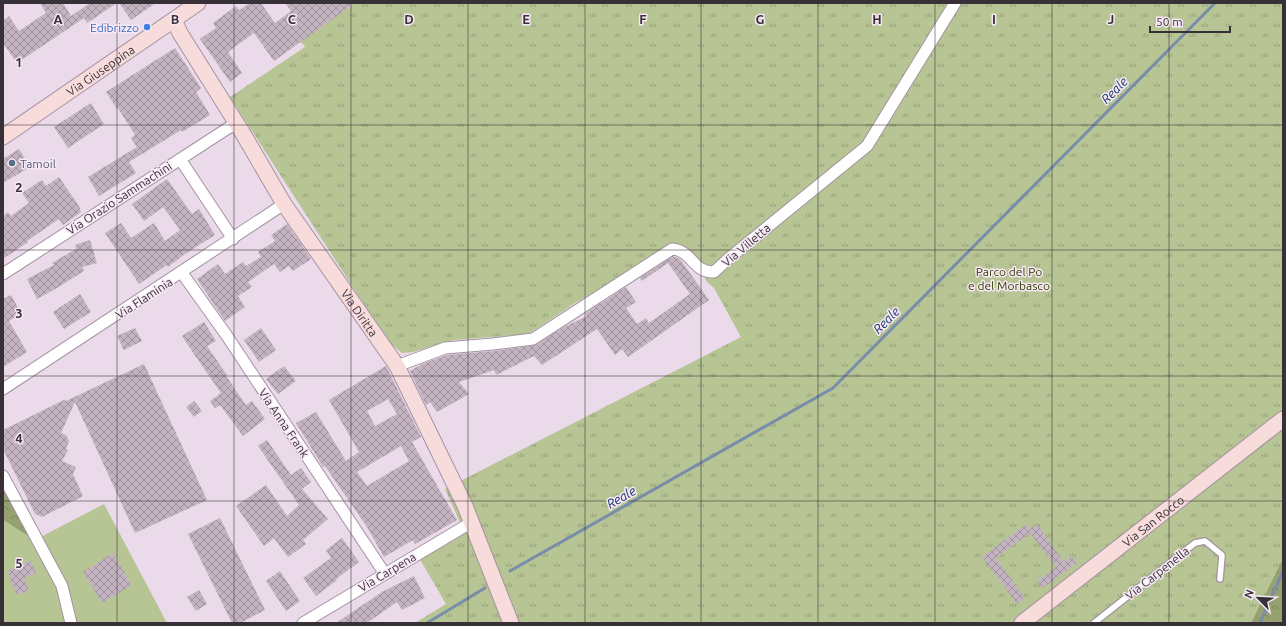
<svg xmlns="http://www.w3.org/2000/svg" width="1286" height="626" font-family="Ubuntu,sans-serif">
<style>
.grass{fill:url(#grass-tufts)}
.forest{fill:url(#forest-crowns)}
.garden{fill:#b7c493}
.lines{fill:none;stroke-linecap:round;stroke-linejoin:round}
.stream{stroke:#798cac;stroke-width:3}
.building{fill:url(#building-cross-hatch);fill-rule:evenodd}
.lane-casing{stroke:#a393a1;stroke-width:8}
.street-casing{stroke:#a393a1;stroke-width:13}
.secondary-casing{stroke:#a393a1;stroke-width:17}
.lane{stroke:#fff;stroke-width:5.5}
.street{stroke:#fff;stroke-width:11}
.secondary{stroke:#f8dcdc;stroke-width:15}
.grid{fill:none;stroke:#373137;stroke-width:1;stroke-opacity:0.55}
.shop-dot{fill:#3f7fe0;stroke:#f8e8f6;stroke-width:1.5}
.service-dot{fill:#5c6f8a;stroke:#f8e8f6;stroke-width:1.5}
.labels{text-anchor:middle;dominant-baseline:central;stroke-width:3;stroke-linejoin:round;paint-order:stroke}
.shop-label{font-size:12px;fill:#366cbe;stroke:#f8e8f6;text-anchor:end}
.street-label{font-size:12px;fill:#373137;stroke:#f8e8f6}
.service-label{font-size:12px;fill:#4e5e75;stroke:#f8e8f6;text-anchor:start}
.park-label{font-size:12px;fill:#323d00;stroke:#f8e8f6}
.water-label{font-size:13px;font-style:italic;fill:#0f3569;stroke:#f8e8f6}
.grid-label{font-size:13px;text-anchor:middle;font-weight:bold;fill:#373137;stroke:#f8e8f6;stroke-width:3;stroke-linejoin:round;paint-order:stroke}
</style>
<defs>
<pattern id="grass-tufts" width="24" height="20" patternUnits="userSpaceOnUse"><rect width="24" height="20" fill="#b7c493"/><path d="M3 7l-1-3M5 7V3M7 7l1-3M15 17l-1-3M17 17v-4M19 17l1-3" fill="none" stroke="#96a079"/></pattern>
<pattern id="forest-crowns" width="20" height="18" patternUnits="userSpaceOnUse"><rect width="20" height="18" fill="#95a16f"/><path d="M2 6a3 3 0 1 1 6 0M12 15a3 3 0 1 1 6 0" fill="none" stroke="#7a845c"/></pattern>
<pattern id="building-cross-hatch" width="8" height="8" patternUnits="userSpaceOnUse"><rect width="8" height="8" fill="#c4b4c2"/><path d="M0 0l8 8M0 8l8-8" fill="none" stroke="#a0939e"/></pattern>
</defs>
<rect width="100%" height="100%" fill="#ebdae9"/>
<path class="grass" d="M 355,3 L 1283,3 L 1283,623 L 415,623 L 446,604 L 418,556 L 463,529 L 445,489 L 741,337 L 714,288 L 707,282 L 688,248 L 680,245 L 674,245 L 575,303 L 528,334 L 453,340 L 413,352 L 402,353 L 392,345 L 358,295 L 230,97 L 305,47 L 303,44 L 298,41 Z"/>
<path class="forest" d="M 3,473 L 35,541 L 3,520 Z
M 1283,559 L 1283,623 L 1251,623 Z"/>
<path class="garden" d="M 104,504 L 167,623 L 3,623 L 3,520 L 35,540 Z"/>
<g class="lines">
<path class="stream" d="M 510,571 L 833,388 L 1215,3
M 427,623 L 485,588
M 1260,623 L 1283,571"/>
</g>
<path class="building" d="M 40,3 L 63,3 L 71,16 L 90,3 L 117,3 L 87,23 L 84,18 L 17,63 L 3,43 L 3,21 L 9,16 L 19,31 L 46,13 Z
M 119,3 L 156,3 L 131,20 Z
M 250,3 L 261,3 L 275,23 L 291,11 L 285,3 L 355,3 L 274,61 L 254,33 L 228,52 L 242,73 L 230,82 L 200,39 L 216,28 L 213,23 L 236,6 L 239,10 Z
M 175,48 L 201,88 L 196,92 L 210,115 L 182,132 L 181,130 L 129,162 L 136,173 L 99,196 L 88,177 L 137,147 L 131,138 L 135,135 L 118,108 L 117,109 L 106,92 Z
M 91,103 L 104,124 L 68,148 L 54,127 Z
M 19,149 L 30,167 L 3,183 L 3,159 Z
M 59,177 L 79,206 L 81,212 L 63,225 L 59,219 L 27,241 L 28,242 L 3,259 L 3,216 L 8,212 L 11,216 L 29,203 L 22,193 L 42,180 L 46,186 Z
M 167,179 L 192,214 L 199,209 L 215,235 L 185,254 L 168,267 L 167,265 L 139,284 L 105,233 L 121,223 L 131,238 L 154,223 L 165,241 L 180,230 L 163,207 L 144,221 L 132,204 Z
M 287,224 L 311,259 L 293,271 L 289,266 L 280,272 L 274,264 L 248,282 L 252,287 L 238,296 L 245,307 L 225,321 L 197,279 L 218,264 L 225,274 L 243,262 L 246,266 L 261,257 L 258,252 L 275,241 L 271,235 Z
M 90,240 L 97,263 L 82,267 L 84,271 L 57,288 L 37,299 L 27,279 L 54,265 L 52,263 L 76,249 L 75,245 Z
M 673,256 L 680,259 L 709,300 L 628,357 L 622,349 L 615,355 L 597,329 L 542,365 L 534,356 L 496,375 L 494,370 L 459,382 L 469,394 L 437,412 L 430,402 L 426,405 L 410,371 L 422,364 L 447,355 L 494,351 L 536,345 L 564,327 L 587,316 L 586,313 L 626,287 L 636,302 L 626,308 L 637,324 L 646,318 L 649,323 L 690,294 L 668,263 L 642,281 L 640,278 Z
M 80,294 L 91,312 L 64,329 L 53,312 Z
M 11,295 L 21,313 L 9,321 L 27,352 L 3,367 L 3,299 Z
M 204,322 L 216,341 L 207,346 L 227,375 L 226,376 L 246,405 L 252,401 L 265,419 L 243,436 L 220,405 L 215,408 L 210,401 L 221,393 L 194,354 L 182,336 Z
M 135,328 L 142,341 L 124,350 L 117,336 Z
M 261,328 L 276,350 L 259,362 L 244,340 Z
M 144,364 L 207,500 L 135,533 L 75,402 L 61,433 L 66,435 L 69,441 L 66,449 L 68,450 L 62,461 L 76,467 L 73,474 L 83,496 L 42,517 L 35,514 L 3,449 L 3,430 L 64,400 L 66,401 Z
M 284,366 L 296,381 L 278,394 L 266,379 Z
M 386,366 L 421,437 L 412,442 L 457,520 L 415,544 L 413,540 L 384,557 L 367,527 L 325,466 L 323,467 L 296,423 L 316,412 L 346,461 L 359,452 L 329,400 ZM 388,399 L 397,414 L 375,426 L 367,411 ZM 401,446 L 409,461 L 367,486 L 357,472 Z
M 194,401 L 202,411 L 194,417 L 186,407 Z
M 267,440 L 291,475 L 301,468 L 311,482 L 302,489 L 328,519 L 303,540 L 306,544 L 288,557 L 274,538 L 264,546 L 236,506 L 266,485 L 287,516 L 299,505 L 258,446 Z
M 220,518 L 265,610 L 240,623 L 232,623 L 188,534 Z
M 1026,524 L 1030,529 L 1037,524 L 1064,562 L 1071,556 L 1077,563 L 1043,588 L 1037,581 L 1056,567 L 1030,533 L 996,558 L 1025,598 L 1017,604 L 982,557 Z
M 342,538 L 359,562 L 336,579 L 337,580 L 316,596 L 303,578 L 331,558 L 326,550 Z
M 113,553 L 132,585 L 102,603 L 83,572 Z
M 31,561 L 36,573 L 24,578 L 29,590 L 17,595 L 7,571 Z
M 280,571 L 300,601 L 286,611 L 266,581 Z
M 414,576 L 425,598 L 402,610 L 397,602 L 367,623 L 336,623 L 382,592 Z
M 199,590 L 207,604 L 196,611 L 187,597 Z"/>
<g class="lines">
<g class="lane-casing">
<path id="lane" d="M 1094,623 L 1195,543 L 1205,541 L 1222,555 L 1220,579"/>
</g>
<g class="street-casing">
<path id="street" d="M 180,159 L 233,239
M 182,273 L 227,336 L 385,574
M 3,274 L 236,123
M 397,366 L 445,348 L 493,344 L 533,339 L 672,249 C 692,250 693,273 714,272 L 728,259 L 867,146 L 955,3
M 3,389 L 284,204
M 3,476 L 62,586 L 71,623
M 303,623 L 472,522"/>
</g>
<g class="secondary-casing">
<g id="secondary">
<path id="s1" d="M 174,20 L 180,33 L 242,132 L 284,204 L 397,366 L 465,506 L 511,623"/>
<path id="s2" d="M 3,137 L 198,3"/>
<path id="s3" d="M 1022,623 L 1283,419"/>
</g>
</g>
<use href="#lane" class="lane"/>
<use href="#street" class="street"/>
<use href="#secondary" class="secondary"/>
</g>
<path class="grid" d="M 117,3 L 117,623M 234,3 L 234,623M 351,3 L 351,623M 468,3 L 468,623M 585,3 L 585,623M 701,3 L 701,623M 818,3 L 818,623M 935,3 L 935,623M 1052,3 L 1052,623M 1169,3 L 1169,623M 3,125 L 1283,125M 3,250 L 1283,250M 3,376 L 1283,376M 3,501 L 1283,501"/>
<circle class="shop-dot" cx="147" cy="27" r="4"/>
<circle class="service-dot" cx="12" cy="163" r="4"/>
<g class="labels">
<g class="shop-label">
<text x="139" y="27">Edibrizzo</text>
</g>
<g class="street-label">
<text stroke="none"><textPath href="#s2" startOffset="118">Via Giuseppina</textPath></text>
<text transform="translate(119 198) rotate(-33)">Via Orazio Sammachini</text>
<text transform="translate(746 245) rotate(-40)">Via Villetta</text>
<text transform="translate(144 298) rotate(-33)">Via Flaminia</text>
<text stroke="none"><textPath href="#s1" startOffset="347">Via Diritta</textPath></text>
<text transform="translate(284 423) rotate(56)">Via Anna Frank</text>
<text stroke="none"><textPath href="#s3" startOffset="166">Via San Rocco</textPath></text>
<text transform="translate(387 572) rotate(-31)">Via Carpena</text>
<text transform="translate(1157 573) rotate(-38)">Via Carpenella</text>
</g>
<g class="service-label">
<text x="20" y="163">Tamoil</text>
</g>
<g class="park-label">
<text x="1009" y="271">Parco del Po<tspan x="1009" dy="14">e del Morbasco</tspan></text>
</g>
<g class="water-label">
<text transform="translate(1114 90) rotate(-45)">Reale</text>
<text transform="translate(886 320) rotate(-45)">Reale</text>
<text transform="translate(621 497) rotate(-30)">Reale</text>
</g>
</g>
<g class="grid-label">
<text x="58" y="24">A</text>
<text x="175" y="24">B</text>
<text x="292" y="24">C</text>
<text x="409" y="24">D</text>
<text x="526" y="24">E</text>
<text x="643" y="24">F</text>
<text x="760" y="24">G</text>
<text x="877" y="24">H</text>
<text x="994" y="24">I</text>
<text x="1111" y="24">J</text>
<text x="19" y="67">1</text>
<text x="19" y="192">2</text>
<text x="19" y="318">3</text>
<text x="19" y="443">4</text>
<text x="19" y="568">5</text>
</g>
<rect width="1286" height="626" fill="none" stroke="#373137" stroke-width="8"/>
<g transform="translate(1258 598) rotate(294)" stroke="#f8e8f6" stroke-width="3" paint-order="stroke">
<path d="M0-3L7 15L0 10L-7 15Z" fill="#373137"/>
<text y="-6" font-size="11" font-weight="bold" text-anchor="middle" fill="#373137">N</text>
</g>
<path d="M1150 26v6h80v-6" fill="none" stroke="#373137" stroke-width="2"/>
<text x="1156" y="26" font-size="12" fill="#373137" stroke="#f8e8f6" stroke-width="3" paint-order="stroke">50 m</text>
</svg>
